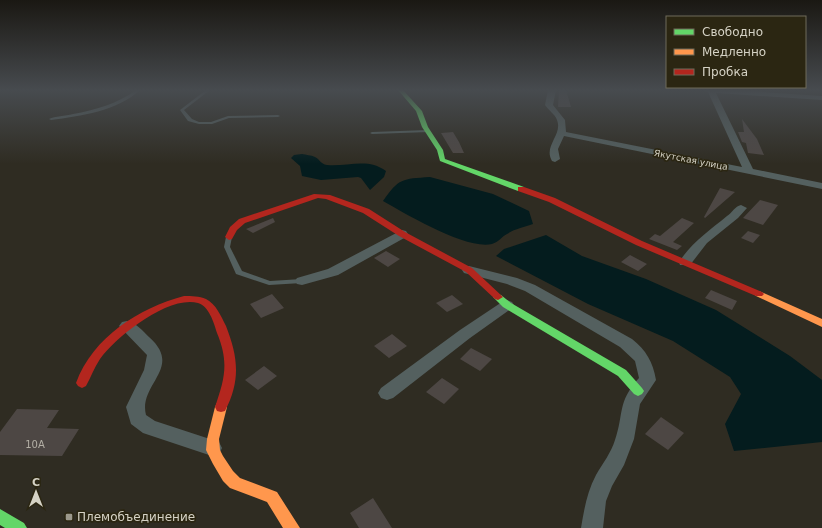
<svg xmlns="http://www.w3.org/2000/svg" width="822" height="528" font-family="'DejaVu Sans',sans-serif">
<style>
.water{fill:#041c1e}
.building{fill:#4d4744}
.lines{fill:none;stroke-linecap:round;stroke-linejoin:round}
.lane{fill:#54605f;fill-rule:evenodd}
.street{fill:#54605f;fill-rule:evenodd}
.fast{fill:#63d668;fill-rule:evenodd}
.slow{fill:#ff974d;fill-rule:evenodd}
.jam{fill:#b3261e;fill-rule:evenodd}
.poi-dot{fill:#9b988c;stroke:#2b2612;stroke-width:1.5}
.labels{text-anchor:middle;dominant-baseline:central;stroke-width:3.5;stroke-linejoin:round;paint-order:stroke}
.far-street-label{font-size:9px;fill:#d5d2c5;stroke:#2b2612}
.near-number-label{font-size:10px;fill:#b3afa5}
.near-poi-label{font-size:12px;fill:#d5d2c5;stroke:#2b2612;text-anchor:start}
</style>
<rect width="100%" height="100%" fill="#2f2c22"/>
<path class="water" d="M 302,154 C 306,155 311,155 315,157 C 320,159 320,164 327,165 C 347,167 368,157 386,171 L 384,177 L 370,190 L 361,178 L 358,177 L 321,180 L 302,176 L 300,166 L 291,158 L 294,155 Z
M 430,177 L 493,194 L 529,211 L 533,224 C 525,227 514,229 507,234 C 501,237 499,242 492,244 C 466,250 406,214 383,201 C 399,178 402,179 430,177 Z
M 546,235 L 582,256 L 646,279 L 716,310 L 790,356 L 822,380 L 822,442 L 734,451 L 725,424 L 741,394 L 730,377 L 673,341 L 588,304 L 496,256 L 504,249 Z"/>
<path class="building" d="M 559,90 L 566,90 L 571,107 L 558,107 Z
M 742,119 L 757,139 L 764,155 L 748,153 L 746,143 L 742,142 L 738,132 L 744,132 Z
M 453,132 L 459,142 L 464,153 L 453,153 L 441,133 Z
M 720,188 L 735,192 L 705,218 L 704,217 Z
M 760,200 L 778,205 L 763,225 L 743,218 Z
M 273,218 L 275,222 L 253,233 L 246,229 Z
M 682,218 L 694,223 L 673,242 L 682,246 L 677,250 L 649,239 L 655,234 L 660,236 Z
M 748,231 L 760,235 L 753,243 L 741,238 Z
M 386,251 L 400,259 L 388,267 L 374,258 Z
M 630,255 L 647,264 L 638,271 L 621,262 Z
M 711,290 L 737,301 L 732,310 L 705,298 Z
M 272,294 L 284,308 L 261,318 L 250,304 Z
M 452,295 L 463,304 L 447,312 L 436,303 Z
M 392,334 L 407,346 L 389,358 L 374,346 Z
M 471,348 L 492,359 L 480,371 L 460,359 Z
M 264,366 L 277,376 L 258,390 L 245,380 Z
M 442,378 L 459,389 L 444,404 L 426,392 Z
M 17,409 L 59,410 L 47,428 L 79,429 L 62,456 L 0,455 L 0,432 Z
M 661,417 L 684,433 L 668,450 L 645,434 Z
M 373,498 L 392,528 L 359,528 L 350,513 Z"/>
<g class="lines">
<path class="lane" d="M 136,90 L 140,90 C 117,111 81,116 51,120 L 49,119 C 55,116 65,116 73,114 C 95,110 117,104 136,90 Z
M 206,90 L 210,90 L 184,110 L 192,119 L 199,122 L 211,122 L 228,116 L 278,115 L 280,116 L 278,117 L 229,118 L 212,124 L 199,124 L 188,121 L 180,110 Z
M 427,130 L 429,131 L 429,132 L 372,134 L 370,133 L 372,132 Z
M 229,235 L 232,237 L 230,247 L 242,271 L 270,281 L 302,279 L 306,281 L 302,283 L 269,285 L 236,274 L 224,247 L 226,237 Z"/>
<path class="street" d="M 548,90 L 556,90 L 553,105 L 565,120 L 566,132 L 742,167 L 708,92 L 702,90 L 734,90 L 822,96 L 822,100 L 716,93 L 753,169 L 822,183 L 822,189 L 564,136 L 558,149 L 560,159 L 555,162 L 552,161 C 543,146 563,135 557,120 C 555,114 548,110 545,105 Z
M 741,205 L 747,208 L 738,218 L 707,243 L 690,265 L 680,265 L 679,262 C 692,242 709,231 727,216 C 732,213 735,206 741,205 Z
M 402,230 L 406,231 L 408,234 L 406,237 L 338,275 L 302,285 L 297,284 L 295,281 L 297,278 L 328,269 Z
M 469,266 L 517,278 L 535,285 L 632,339 C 646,350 653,362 656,380 L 640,404 L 634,439 L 624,465 L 612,486 L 606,501 L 603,528 L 581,528 C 584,510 587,492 596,475 C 603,463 611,453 615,440 C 624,414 617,402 639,378 L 635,361 L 620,347 L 525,291 L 507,284 L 464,273 L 462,270 L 464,267 Z
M 507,300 L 512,302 L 514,305 L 512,308 L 470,338 L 393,398 L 387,400 L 381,398 L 378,393 L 381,388 L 460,330 L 502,302 Z
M 127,321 C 136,323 143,331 149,337 C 184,368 138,384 146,415 L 155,421 L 219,442 L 222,448 L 219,454 L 212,456 L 143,433 L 131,424 L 126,407 L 144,370 L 147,355 L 119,326 L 122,322 Z"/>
<path class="fast" d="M 398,90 L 403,90 L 422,111 L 428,127 L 443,150 L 445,159 L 524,187 L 524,191 L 518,191 L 440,161 L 437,150 L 422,127 L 416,111 Z
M 498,294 L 501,295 L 511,303 L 626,370 L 642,388 L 644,391 L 642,394 L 638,396 L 634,394 L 618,376 L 503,307 L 493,297 Z
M 0,509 L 24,523 L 27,528 L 5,528 L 0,525 Z"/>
<path class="slow" d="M 759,291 L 822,319 L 822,327 L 756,296 L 754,294 L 756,292 Z
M 221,402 L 225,403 L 227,407 L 219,439 L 220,450 L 223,456 L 233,471 L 240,478 L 277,492 L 300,528 L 283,528 L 267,502 L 230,488 L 223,481 L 213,464 L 206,450 L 207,439 L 215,407 L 217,403 Z"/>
<path class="jam" d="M 518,187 L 524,187 L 555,198 L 642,241 L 762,292 L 764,294 L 762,296 L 756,296 L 636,245 L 549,202 L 518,191 Z
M 314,194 L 330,195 L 369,209 L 405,232 L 472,268 L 503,297 L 498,300 L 495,299 L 466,272 L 399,236 L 363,213 L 326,199 L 318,198 L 245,223 L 237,230 L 232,239 L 229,240 L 225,237 L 230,227 L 239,219 Z
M 184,296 C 192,296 199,296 206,299 C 216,304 221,316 226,326 C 238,357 241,380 225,411 L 221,412 L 217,411 L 215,407 C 225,378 229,362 217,333 C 214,323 209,306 198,303 C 168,295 116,337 100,359 C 94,368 91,377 86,386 L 82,388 L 78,386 L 76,383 C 93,337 139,308 184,296 Z"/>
</g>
<linearGradient id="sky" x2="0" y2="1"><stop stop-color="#1a1813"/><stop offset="0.55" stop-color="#474b4f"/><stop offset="1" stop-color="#474b4f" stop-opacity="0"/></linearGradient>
<rect width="822" height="164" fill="url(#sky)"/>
<rect class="poi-dot" x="65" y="513" width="8" height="8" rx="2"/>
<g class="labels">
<g class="far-street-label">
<text transform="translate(691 160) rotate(11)">Якутская улица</text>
</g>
<g class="near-number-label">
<text x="35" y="444">10А</text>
</g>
<g class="near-poi-label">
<text x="77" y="517">Племобъединение</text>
</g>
</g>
<rect x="666" y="16" width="140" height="72" fill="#2b2612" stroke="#6f6b5a"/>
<rect x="674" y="29" width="20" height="6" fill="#63d668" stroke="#6f6b5a"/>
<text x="702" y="36" font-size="12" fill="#d5d2c5">Свободно</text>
<rect x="674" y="49" width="20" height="6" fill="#ff974d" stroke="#6f6b5a"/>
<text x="702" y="56" font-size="12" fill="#d5d2c5">Медленно</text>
<rect x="674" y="69" width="20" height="6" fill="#b3261e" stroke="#6f6b5a"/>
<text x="702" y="76" font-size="12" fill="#d5d2c5">Пробка</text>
<g transform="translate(36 492)" stroke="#2b2612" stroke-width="3" paint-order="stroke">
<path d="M0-3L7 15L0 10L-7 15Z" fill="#d5d2c5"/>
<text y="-6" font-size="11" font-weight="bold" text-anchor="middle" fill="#d5d2c5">С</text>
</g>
</svg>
